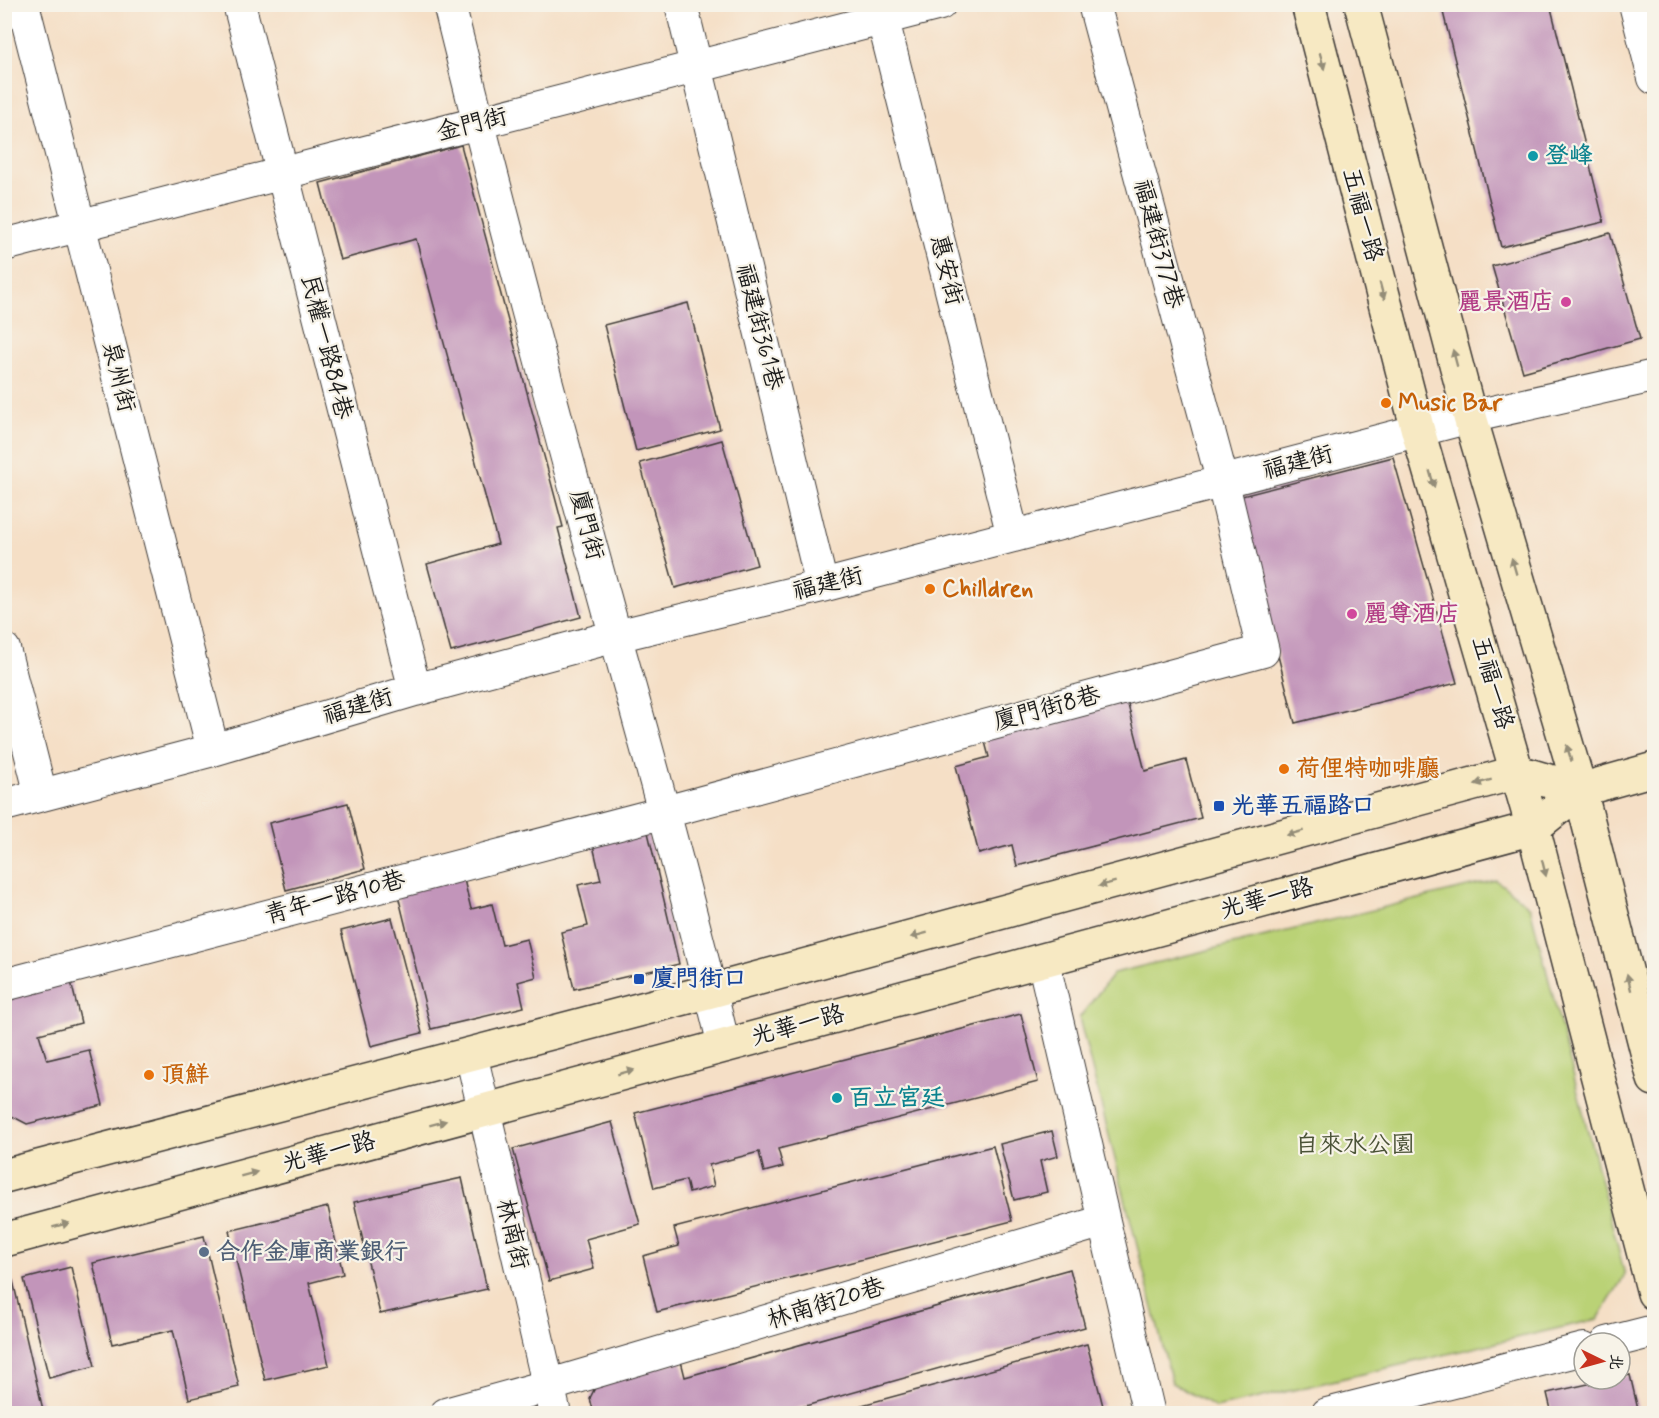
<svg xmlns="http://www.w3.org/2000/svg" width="1659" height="1418" font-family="Mynerve,'LXGW WenKai TC',sans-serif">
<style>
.green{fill:#bad276;stroke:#6b7749;stroke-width:1.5}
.building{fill:#c295ba}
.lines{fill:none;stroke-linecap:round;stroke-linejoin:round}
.street-casing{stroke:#3d3936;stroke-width:34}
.secondary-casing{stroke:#3d3936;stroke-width:36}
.street{stroke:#fff;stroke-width:32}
.secondary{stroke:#f7e9c3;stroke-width:33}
.oneway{fill:#948d78}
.culture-dot{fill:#0f9aa8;stroke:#f7f3e8;stroke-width:2}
.hotel-dot{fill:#d1479c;stroke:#f7f3e8;stroke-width:2}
.food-dot{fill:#e8710a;stroke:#f7f3e8;stroke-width:2}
.transit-dot{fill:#1a4fb4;stroke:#f7f3e8;stroke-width:2}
.service-dot{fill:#5c6f8a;stroke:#f7f3e8;stroke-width:2}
.labels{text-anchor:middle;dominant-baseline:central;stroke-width:4.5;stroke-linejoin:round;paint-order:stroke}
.street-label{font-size:24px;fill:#1c1c1c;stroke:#f7f3e8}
.culture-label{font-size:24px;font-weight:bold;fill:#0d838f;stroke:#f7f3e8;text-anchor:start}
.hotel-label{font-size:24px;font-weight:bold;fill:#b23c85;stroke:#f7f3e8;text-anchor:end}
.food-label{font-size:24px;font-weight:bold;fill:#c56008;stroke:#f7f3e8;text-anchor:start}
.transit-label{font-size:24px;font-weight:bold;fill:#164399;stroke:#f7f3e8;text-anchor:start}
.park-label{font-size:24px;fill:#4b5337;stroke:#f7f3e8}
.service-label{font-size:24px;font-weight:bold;fill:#4e5e75;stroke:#f7f3e8;text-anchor:start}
</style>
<rect width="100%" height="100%" fill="#f7f3e8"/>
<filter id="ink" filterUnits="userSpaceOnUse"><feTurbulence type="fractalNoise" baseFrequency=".0167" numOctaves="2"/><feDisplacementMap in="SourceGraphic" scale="12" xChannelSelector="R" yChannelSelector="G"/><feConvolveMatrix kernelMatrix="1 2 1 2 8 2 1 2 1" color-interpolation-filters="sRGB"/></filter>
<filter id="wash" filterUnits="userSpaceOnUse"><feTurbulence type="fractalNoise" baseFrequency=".008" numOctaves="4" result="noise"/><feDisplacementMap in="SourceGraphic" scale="24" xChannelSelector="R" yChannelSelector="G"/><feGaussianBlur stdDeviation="1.35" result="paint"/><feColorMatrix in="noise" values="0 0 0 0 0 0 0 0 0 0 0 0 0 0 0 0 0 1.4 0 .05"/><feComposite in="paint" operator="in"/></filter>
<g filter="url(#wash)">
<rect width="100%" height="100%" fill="#f5dfc6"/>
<path class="green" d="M 1496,880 L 1530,907 L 1625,1275 L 1598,1319 L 1216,1408 L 1172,1383 L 1079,1018 L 1114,973 Z"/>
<g id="blocks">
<path class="building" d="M 1441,4 L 1550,4 L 1604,222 L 1501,247 Z
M 461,145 L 563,527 L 558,528 L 581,617 L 451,652 L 427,564 L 498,544 L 416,239 L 340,260 L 320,183 Z
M 1610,233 L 1640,339 L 1523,372 L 1492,266 Z
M 688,303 L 720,429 L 636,451 L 604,325 Z
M 722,440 L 757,565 L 675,588 L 640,463 Z
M 1393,457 L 1457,683 L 1295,723 L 1238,497 Z
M 1127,701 L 1145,771 L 1186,760 L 1201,818 L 1017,866 L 1012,845 L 979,854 L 956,766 L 989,757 L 984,738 Z
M 348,803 L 365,869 L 286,890 L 269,823 Z
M 647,828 L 679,964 L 574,989 L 561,932 L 588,926 L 578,885 L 601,880 L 592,841 Z
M 461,867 L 471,909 L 492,904 L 502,945 L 527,939 L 536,977 L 518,982 L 524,1007 L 431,1029 L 395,883 Z
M 392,918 L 422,1033 L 371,1046 L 341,931 Z
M 69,973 L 81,1023 L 39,1034 L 47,1060 L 89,1050 L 103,1105 L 27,1124 L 4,1112 L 4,991 Z
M 1021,1014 L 1038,1082 L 778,1149 L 783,1167 L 764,1172 L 759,1152 L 709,1165 L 714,1186 L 689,1193 L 686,1180 L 654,1188 L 635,1113 Z
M 612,1122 L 640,1224 L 586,1239 L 594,1269 L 549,1281 L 513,1149 Z
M 1052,1131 L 1058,1156 L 1040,1161 L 1047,1192 L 1014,1200 L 1000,1144 Z
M 993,1146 L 1012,1221 L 657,1312 L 643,1256 L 679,1246 L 674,1228 Z
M 462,1178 L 487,1289 L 380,1314 L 354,1202 Z
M 328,1207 L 343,1274 L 309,1283 L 329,1365 L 265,1380 L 229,1231 Z
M 204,1236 L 239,1387 L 189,1399 L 173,1330 L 112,1344 L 93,1263 Z
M 71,1267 L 95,1366 L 49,1378 L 24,1279 Z
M 1070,1269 L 1085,1327 L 777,1414 L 594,1414 L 590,1398 L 598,1382 L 681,1361 L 685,1377 Z
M 13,1281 L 44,1414 L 4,1414 L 4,1283 Z
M 1087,1344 L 1103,1406 L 1074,1414 L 829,1414 Z
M 1630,1375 L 1639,1414 L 1552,1414 L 1547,1393 L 1611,1379 L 1620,1379 L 1620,1377 Z"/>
</g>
</g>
<g filter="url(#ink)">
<use href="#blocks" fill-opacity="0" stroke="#3d3936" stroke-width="1.5"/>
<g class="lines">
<g class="street-casing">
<path id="street" d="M 23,4 L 213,750
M 239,4 L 415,690
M 449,4 C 501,216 558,427 616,638 C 654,773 691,909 724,1046
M 681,4 L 822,586
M 879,4 L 1013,536
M 1635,4 L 1654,78
M 4,245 L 940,4
M 4,649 L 41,795
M 4,805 L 213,750 L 415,690 L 616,636 L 822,586 L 1470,417 L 1654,376
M 1043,960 L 1149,1414
M 4,985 L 665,812 L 1263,651 L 1223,483 L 1094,4
M 471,1054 L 555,1414
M 1607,1343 L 1654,1331
M 446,1414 L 547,1386 L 1104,1221
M 1327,1414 L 1584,1349"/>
</g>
<g class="secondary-casing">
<path id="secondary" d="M 1308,4 L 1418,431 L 1533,828 L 1654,1293
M 1361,4 L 1470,417 L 1580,790 L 1654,1079
M 4,1176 L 711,991 L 1518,772 L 1580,790
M 4,1240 L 1533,828 L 1580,790 L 1654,769"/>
</g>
<use href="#street" class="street"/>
<use href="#secondary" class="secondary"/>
</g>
<defs><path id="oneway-solid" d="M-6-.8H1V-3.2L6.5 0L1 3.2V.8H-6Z" transform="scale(1.5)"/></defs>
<g class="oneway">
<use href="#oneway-solid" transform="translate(1322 61) rotate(75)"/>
<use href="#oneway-solid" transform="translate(1382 291) rotate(75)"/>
<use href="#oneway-solid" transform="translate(1455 358) rotate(-105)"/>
<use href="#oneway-solid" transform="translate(1432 479) rotate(74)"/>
<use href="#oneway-solid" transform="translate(1514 566) rotate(-106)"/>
<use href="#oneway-solid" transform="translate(1569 753) rotate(-107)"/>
<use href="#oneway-solid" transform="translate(1483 782) rotate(165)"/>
<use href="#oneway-solid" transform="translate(1295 833) rotate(165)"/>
<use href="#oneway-solid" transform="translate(1544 868) rotate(76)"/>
<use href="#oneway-solid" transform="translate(1107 884) rotate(165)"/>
<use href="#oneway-solid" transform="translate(919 935) rotate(165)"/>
<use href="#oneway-solid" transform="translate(1629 982) rotate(-104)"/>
<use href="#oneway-solid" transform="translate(626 1072) rotate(-15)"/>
<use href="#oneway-solid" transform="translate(438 1123) rotate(-15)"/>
<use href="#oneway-solid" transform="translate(249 1174) rotate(-15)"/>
<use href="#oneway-solid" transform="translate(61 1225) rotate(-15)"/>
</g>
</g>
<g class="culture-dot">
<circle cx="1533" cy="156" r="6"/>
<circle cx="837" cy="1098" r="6"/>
</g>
<g class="hotel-dot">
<circle cx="1566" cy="302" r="6"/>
<circle cx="1352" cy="614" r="6"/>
</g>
<g class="food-dot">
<circle cx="1386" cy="403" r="6"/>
<circle cx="930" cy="589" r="6"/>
<circle cx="1284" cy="769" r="6"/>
<circle cx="149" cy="1075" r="6"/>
</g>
<g class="transit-dot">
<rect x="1213" y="800" width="12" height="12" rx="3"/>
<rect x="633" y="973" width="12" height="12" rx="3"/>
</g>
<circle class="service-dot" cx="204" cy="1252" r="6"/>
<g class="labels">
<g class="street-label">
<text transform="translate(472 125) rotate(-14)">金門街</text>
<text transform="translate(1362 215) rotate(75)">五福一路</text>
<text transform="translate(1158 244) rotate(75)">福建街377巷</text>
<text transform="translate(946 270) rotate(76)">惠安街</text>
<text transform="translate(759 327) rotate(76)">福建街361巷</text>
<text transform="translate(326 347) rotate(76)">民權一路84巷</text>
<text transform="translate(118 377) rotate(76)">泉州街</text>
<text transform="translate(1298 463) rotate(-15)">福建街</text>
<text transform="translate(586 525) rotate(75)">廈門街</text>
<text transform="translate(828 584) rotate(-14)">福建街</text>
<text transform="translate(1492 683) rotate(74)">五福一路</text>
<text transform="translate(358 707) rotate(-17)">福建街</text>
<text transform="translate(1047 709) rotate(-15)">廈門街8巷</text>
<text transform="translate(335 898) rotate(-15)">青年一路10巷</text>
<text transform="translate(1267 899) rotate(-15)">光華一路</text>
<text transform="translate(798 1026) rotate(-15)">光華一路</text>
<text transform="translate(329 1153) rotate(-15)">光華一路</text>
<text transform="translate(512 1234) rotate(77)">林南街</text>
<text transform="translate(826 1304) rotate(-17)">林南街20巷</text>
</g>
<g class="culture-label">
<text x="1545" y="156">登峰</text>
<text x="849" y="1098">百立宮廷</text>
</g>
<g class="hotel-label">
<text x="1554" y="302">麗景酒店</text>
<text x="1364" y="614" text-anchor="start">麗尊酒店</text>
</g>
<g class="food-label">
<text x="1398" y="403">Music Bar</text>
<text x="942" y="589">Chilldren</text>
<text x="1296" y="769">荷俚特咖啡廳</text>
<text x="161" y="1075">頂鮮</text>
</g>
<g class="transit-label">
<text x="1231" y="806">光華五福路口</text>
<text x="651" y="979">廈門街口</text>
</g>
<g class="park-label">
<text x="1355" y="1145">自來水公園</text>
</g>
<g class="service-label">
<text x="216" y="1252">合作金庫商業銀行</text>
</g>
</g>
<rect width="1659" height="1418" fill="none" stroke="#f7f3e8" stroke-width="24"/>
<g transform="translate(1602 1361) rotate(95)"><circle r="28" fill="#f7f3e8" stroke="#9f9d96" stroke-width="1.5"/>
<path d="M0-4.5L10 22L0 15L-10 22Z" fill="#c8321e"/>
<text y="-9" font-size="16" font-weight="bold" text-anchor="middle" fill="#1c1c1c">北</text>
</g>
</svg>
